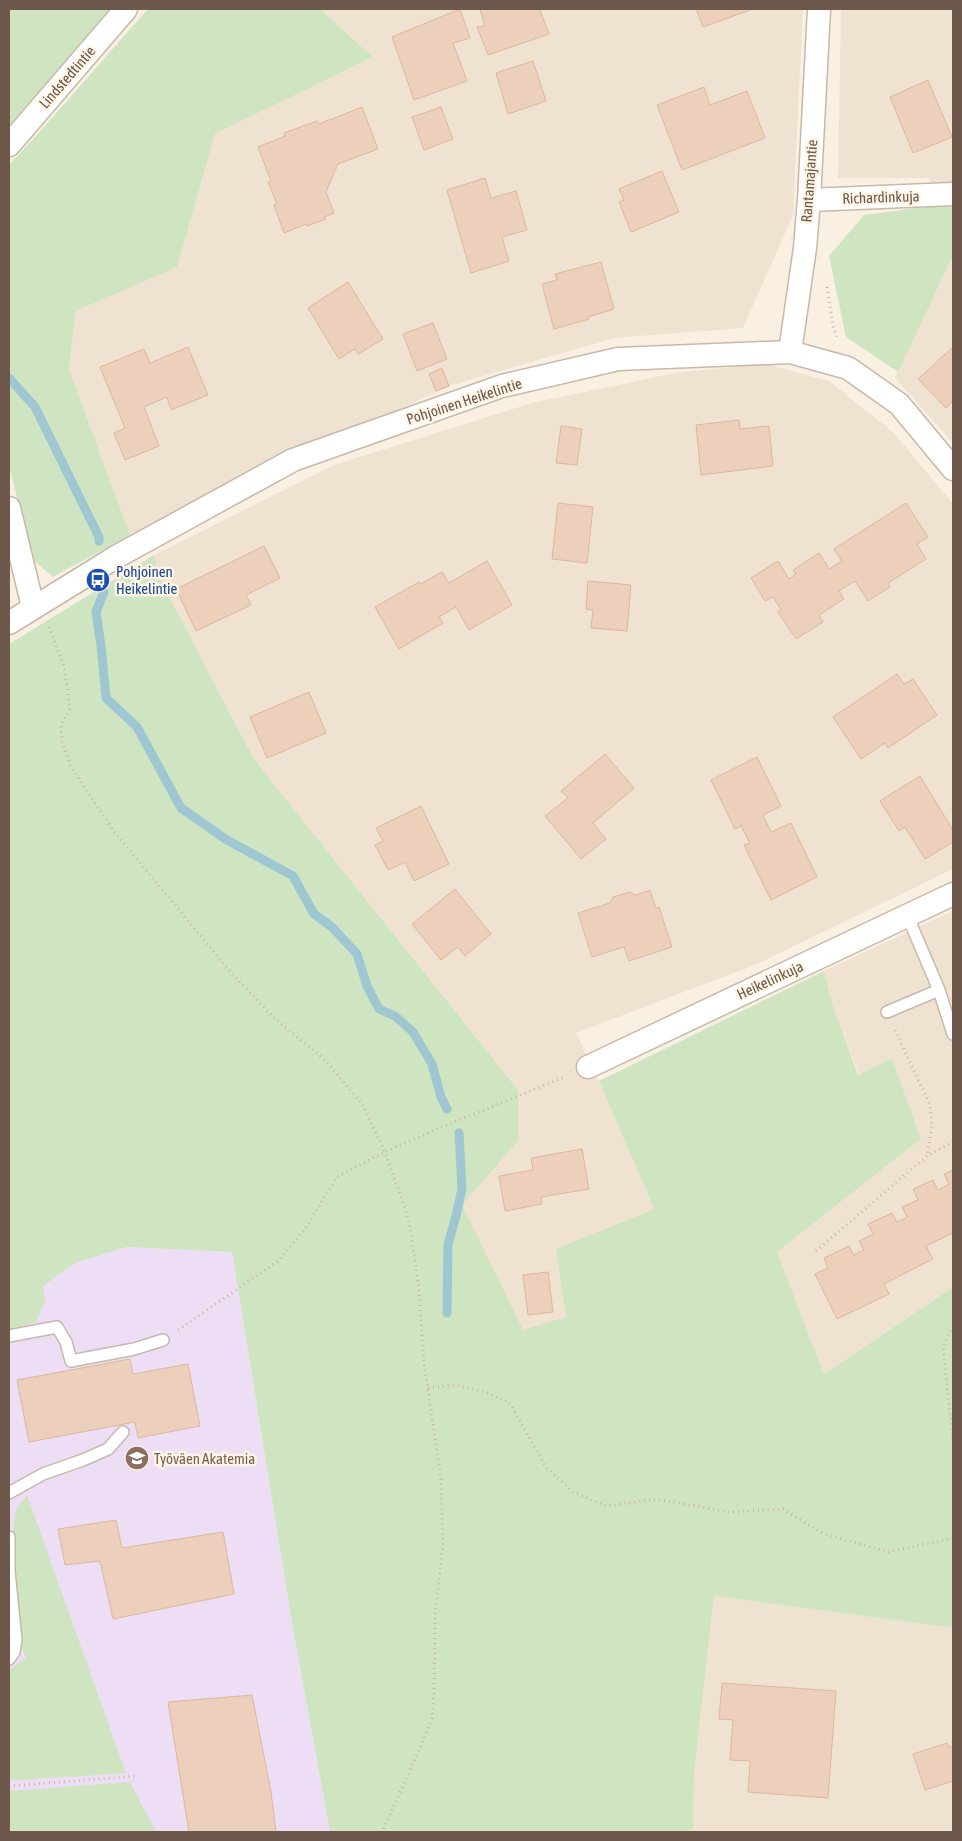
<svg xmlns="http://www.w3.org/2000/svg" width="962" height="1841" font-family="'Asap Condensed',sans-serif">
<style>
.residential{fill:#f0e2d0}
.education{fill:#eddef5}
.green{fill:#cfe5c1}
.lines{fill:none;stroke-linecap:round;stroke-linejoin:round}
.stream{stroke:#9fc7d1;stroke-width:9}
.building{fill:#ecd0bb;stroke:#dcb79d}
.lane-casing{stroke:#c8b8aa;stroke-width:14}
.street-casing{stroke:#c8b8aa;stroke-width:25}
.path{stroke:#d0b49f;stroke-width:3;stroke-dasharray:1 4;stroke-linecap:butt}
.lane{stroke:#fff;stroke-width:11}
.street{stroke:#fff;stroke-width:22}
.labels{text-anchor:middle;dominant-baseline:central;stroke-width:5;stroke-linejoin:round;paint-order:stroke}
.street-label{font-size:15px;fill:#6d584b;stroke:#fdf5e6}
.transit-label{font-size:15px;fill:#164399;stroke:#fdf5e6;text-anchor:start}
.education-label{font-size:15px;fill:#785e54;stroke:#fdf5e6;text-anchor:start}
</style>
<rect width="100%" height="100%" fill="#f9f0e1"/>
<path class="residential" d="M 320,9 L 803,9 L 793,215 L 743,328 L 614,338 L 449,386 L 130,535 L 69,369 L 76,311 L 177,266 L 215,134 L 373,57 Z
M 841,9 L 953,9 L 953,211 L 928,178 L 838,178 Z
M 953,256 L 953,443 L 895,378 Z
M 766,364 L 829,381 L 893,432 L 953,504 L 953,869 L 757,964 L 576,1033 L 599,1081 L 654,1209 L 557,1249 L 566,1317 L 523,1331 L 461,1205 L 518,1141 L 518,1090 L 254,759 L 160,579 L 154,555 L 334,465 L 532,403 L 680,372 Z
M 953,911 L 953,1287 L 824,1374 L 777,1252 L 921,1139 L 892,1058 L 859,1075 L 832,1003 L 824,971 Z
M 714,1596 L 953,1628 L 953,1832 L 683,1832 L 693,1829 L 694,1774 Z"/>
<path class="education" d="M 127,1247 L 232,1252 L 293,1629 L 330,1832 L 9,1832 L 9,1287 L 43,1286 L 75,1263 Z"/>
<path class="green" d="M 9,9 L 111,9 L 9,126 Z
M 148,9 L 320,9 L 373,57 L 215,134 L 177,267 L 76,311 L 69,369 L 130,535 L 53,577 L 32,559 L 9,465 L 9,165 L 35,137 Z
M 948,204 L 953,211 L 953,256 L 898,372 L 846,337 L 829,256 L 864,215 Z
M 154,555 L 160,579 L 254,759 L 518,1090 L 518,1141 L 462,1205 L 523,1330 L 566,1317 L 556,1249 L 654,1209 L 599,1081 L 824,971 L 832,1003 L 858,1075 L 892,1058 L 921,1139 L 777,1252 L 824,1374 L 953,1287 L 953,1628 L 714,1596 L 694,1774 L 693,1829 L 683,1832 L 330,1832 L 293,1629 L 232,1252 L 127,1247 L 75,1263 L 43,1286 L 45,1302 L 36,1322 L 9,1330 L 9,644 Z
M 27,1495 L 126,1773 L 9,1781 L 9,1670 L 26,1658 L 20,1644 L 12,1536 L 16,1509 Z
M 130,1782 L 156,1832 L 9,1832 L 9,1791 Z"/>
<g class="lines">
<path class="stream" d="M 9,378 L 35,407 L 99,537 L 99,541
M 104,592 L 96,612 L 101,646 L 106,698 L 137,727 L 181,808 L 227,840 L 293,876 L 314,914 L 332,927 L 357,954 L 367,986 L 379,1009 L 395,1016 L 413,1032 L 432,1064 L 441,1097 L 447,1109
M 447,1313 L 448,1244 L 456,1216 L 462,1189 L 459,1133"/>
</g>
<path class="building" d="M 460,9 L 470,38 L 453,43 L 467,81 L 414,100 L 392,37 Z
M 480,9 L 542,9 L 540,10 L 549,34 L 488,55 L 477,27 L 485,26 Z
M 696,9 L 753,9 L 703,27 Z
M 533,61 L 546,101 L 508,114 L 496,73 Z
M 928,80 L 952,137 L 913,153 L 890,97 Z
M 704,87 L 710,105 L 747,91 L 765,138 L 682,170 L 657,105 Z
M 362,107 L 378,149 L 338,164 L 326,192 L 334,213 L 324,217 L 326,219 L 307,226 L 306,224 L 284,233 L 274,205 L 277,204 L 268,182 L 271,181 L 258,147 L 285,136 L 284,133 L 317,121 L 319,124 Z
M 441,107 L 453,139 L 424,150 L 412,117 Z
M 662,171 L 679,212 L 631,232 L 619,202 L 624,200 L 619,189 Z
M 485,178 L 491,198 L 516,191 L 527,230 L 502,237 L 509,261 L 471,273 L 447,190 Z
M 601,262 L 614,309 L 588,317 L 589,319 L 554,329 L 542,284 L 557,280 L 555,274 Z
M 348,282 L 383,339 L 358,354 L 355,349 L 339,359 L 308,308 Z
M 433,323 L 447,359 L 417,371 L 403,334 Z
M 188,347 L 208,395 L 171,410 L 167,397 L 144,407 L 159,446 L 125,460 L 114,433 L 125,428 L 100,367 L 144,349 L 150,363 Z
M 953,347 L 953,401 L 946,408 L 918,379 Z
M 442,368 L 449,386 L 436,391 L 429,374 Z
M 739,420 L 740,429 L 769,426 L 773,466 L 701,475 L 696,425 Z
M 561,426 L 582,429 L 577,465 L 556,463 Z
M 558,503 L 593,507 L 587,563 L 552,559 Z
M 906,503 L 928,537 L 917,544 L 926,559 L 888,583 L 890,587 L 868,601 L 855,581 L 839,591 L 844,599 L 819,615 L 823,622 L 796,639 L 778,612 L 781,609 L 773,597 L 765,601 L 751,578 L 778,561 L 789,579 L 796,574 L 793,570 L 819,553 L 829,569 L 842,561 L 834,549 Z
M 264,546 L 280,578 L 246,595 L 251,605 L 196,631 L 176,589 Z
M 487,561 L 512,605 L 469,630 L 456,607 L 439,617 L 443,623 L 399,649 L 375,607 L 419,582 L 420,584 L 442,572 L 449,583 Z
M 588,581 L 631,585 L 627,631 L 591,628 L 593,610 L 586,609 Z
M 897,674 L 904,684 L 913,679 L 937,715 L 888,748 L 885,743 L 861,759 L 833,717 Z
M 309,692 L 326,733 L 267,758 L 250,717 Z
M 605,754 L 634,788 L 593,823 L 606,839 L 581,859 L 545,816 L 568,798 L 561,791 Z
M 757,757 L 781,806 L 763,815 L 771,832 L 791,823 L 817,877 L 771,900 L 744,845 L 750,843 L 741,826 L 735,829 L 711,780 Z
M 920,776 L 953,830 L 953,842 L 925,859 L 905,827 L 899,831 L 880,801 Z
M 421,806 L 449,864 L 414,881 L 405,862 L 388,870 L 375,845 L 383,841 L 376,828 Z
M 455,889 L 491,934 L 465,956 L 458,947 L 441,960 L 412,924 Z
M 650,890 L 656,908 L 659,907 L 672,947 L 629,961 L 624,947 L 592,957 L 578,913 L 610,903 L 613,897 L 630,892 L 636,895 Z
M 582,1149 L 589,1189 L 541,1197 L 542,1204 L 505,1211 L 499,1176 L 533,1170 L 531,1158 Z
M 953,1170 L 953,1233 L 926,1246 L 933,1259 L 884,1284 L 889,1294 L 837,1319 L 815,1274 L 828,1268 L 824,1258 L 849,1246 L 854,1255 L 864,1250 L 859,1241 L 873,1234 L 868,1224 L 892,1213 L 897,1222 L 907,1217 L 902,1207 L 918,1200 L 913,1189 L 933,1180 L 938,1190 L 949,1184 L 944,1174 Z
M 548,1272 L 553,1312 L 528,1315 L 523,1275 Z
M 130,1359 L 133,1374 L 188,1364 L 200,1426 L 138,1438 L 135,1422 L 29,1442 L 17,1380 Z
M 116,1520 L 122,1548 L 223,1532 L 234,1594 L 113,1619 L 100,1561 L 65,1565 L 58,1529 Z
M 722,1683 L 836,1691 L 828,1798 L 748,1792 L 750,1761 L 730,1760 L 733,1720 L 719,1719 Z
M 252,1695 L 271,1792 L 276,1832 L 189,1832 L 168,1702 Z
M 947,1743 L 949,1747 L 953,1746 L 953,1781 L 925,1790 L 913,1754 Z"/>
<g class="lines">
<g class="lane-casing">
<path id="lane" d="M 939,990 L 953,1034
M 887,1012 L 939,990 L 907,915
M 9,1336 L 57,1327 L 66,1342 L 71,1361 L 134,1349 L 163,1340
M 9,1493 L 43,1474 L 83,1460 L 108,1449 L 123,1432
M 9,1537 L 9,1571 L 16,1640 L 14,1652 L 9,1659"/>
</g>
<g class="street-casing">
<path id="street" d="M 9,145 L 126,9
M 809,200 L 953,194
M 790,352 L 805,248 L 809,200 L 819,9
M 9,508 L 33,607
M 9,623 L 116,557 L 293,460 L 502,386 L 618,359 L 790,352 L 848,368 L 899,404 L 953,469
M 588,1067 L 953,894"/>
</g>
<path class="path" d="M 827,287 L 833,326 L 837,337
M 49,627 L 64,666 L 70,709 L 61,725 L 62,741 L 71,767 L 113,830 L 227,968 L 272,1016 L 325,1060 L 362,1104 L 385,1152 L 409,1220 L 419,1290 L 424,1363 L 441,1479 L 443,1544 L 435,1616 L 434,1693 L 432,1718 L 422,1744 L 382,1832
M 895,1030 L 930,1105 L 932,1126 L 927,1155
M 816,1251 L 927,1156 L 953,1142
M 953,1326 L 943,1347 L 953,1442
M 178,1330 L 278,1261 L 305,1229 L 337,1177 L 385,1152 L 444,1126 L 565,1077
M 428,1388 L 455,1385 L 482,1391 L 509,1402 L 546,1467 L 573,1492 L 606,1506 L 657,1499 L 728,1512 L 783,1509 L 824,1534 L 889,1552 L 953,1538
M 9,1786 L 136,1776"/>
<use href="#lane" class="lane"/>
<use href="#street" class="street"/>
</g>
<defs>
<g id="bus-disc" transform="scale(1.25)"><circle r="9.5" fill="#1a4fb4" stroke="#fdf5e6"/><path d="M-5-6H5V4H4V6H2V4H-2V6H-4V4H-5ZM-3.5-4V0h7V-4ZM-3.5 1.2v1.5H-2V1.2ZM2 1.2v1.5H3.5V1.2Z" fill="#fff"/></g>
<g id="university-disc" transform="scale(1.25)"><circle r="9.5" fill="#8d6e63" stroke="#fdf5e6"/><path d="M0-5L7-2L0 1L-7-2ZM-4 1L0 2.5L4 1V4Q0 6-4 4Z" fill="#fff"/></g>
</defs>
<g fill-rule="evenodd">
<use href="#bus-disc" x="98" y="580"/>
<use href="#university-disc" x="137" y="1458"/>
</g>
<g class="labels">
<g class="street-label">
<text transform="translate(67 77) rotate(-49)">Lindstedtintie</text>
<text transform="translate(809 181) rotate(-86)">Rantamajantie</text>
<text transform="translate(881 197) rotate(-2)">Richardinkuja</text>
<text transform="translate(464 401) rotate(-18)">Pohjoinen Heikelintie</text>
<text transform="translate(770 980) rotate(-25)">Heikelinkuja</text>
</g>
<g class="transit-label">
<text x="116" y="571">Pohjoinen<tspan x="116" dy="17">Heikelintie</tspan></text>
</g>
<g class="education-label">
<text x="154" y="1458">Työväen Akatemia</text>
</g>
</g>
<rect width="962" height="1841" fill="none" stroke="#6d584b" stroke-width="20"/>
</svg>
